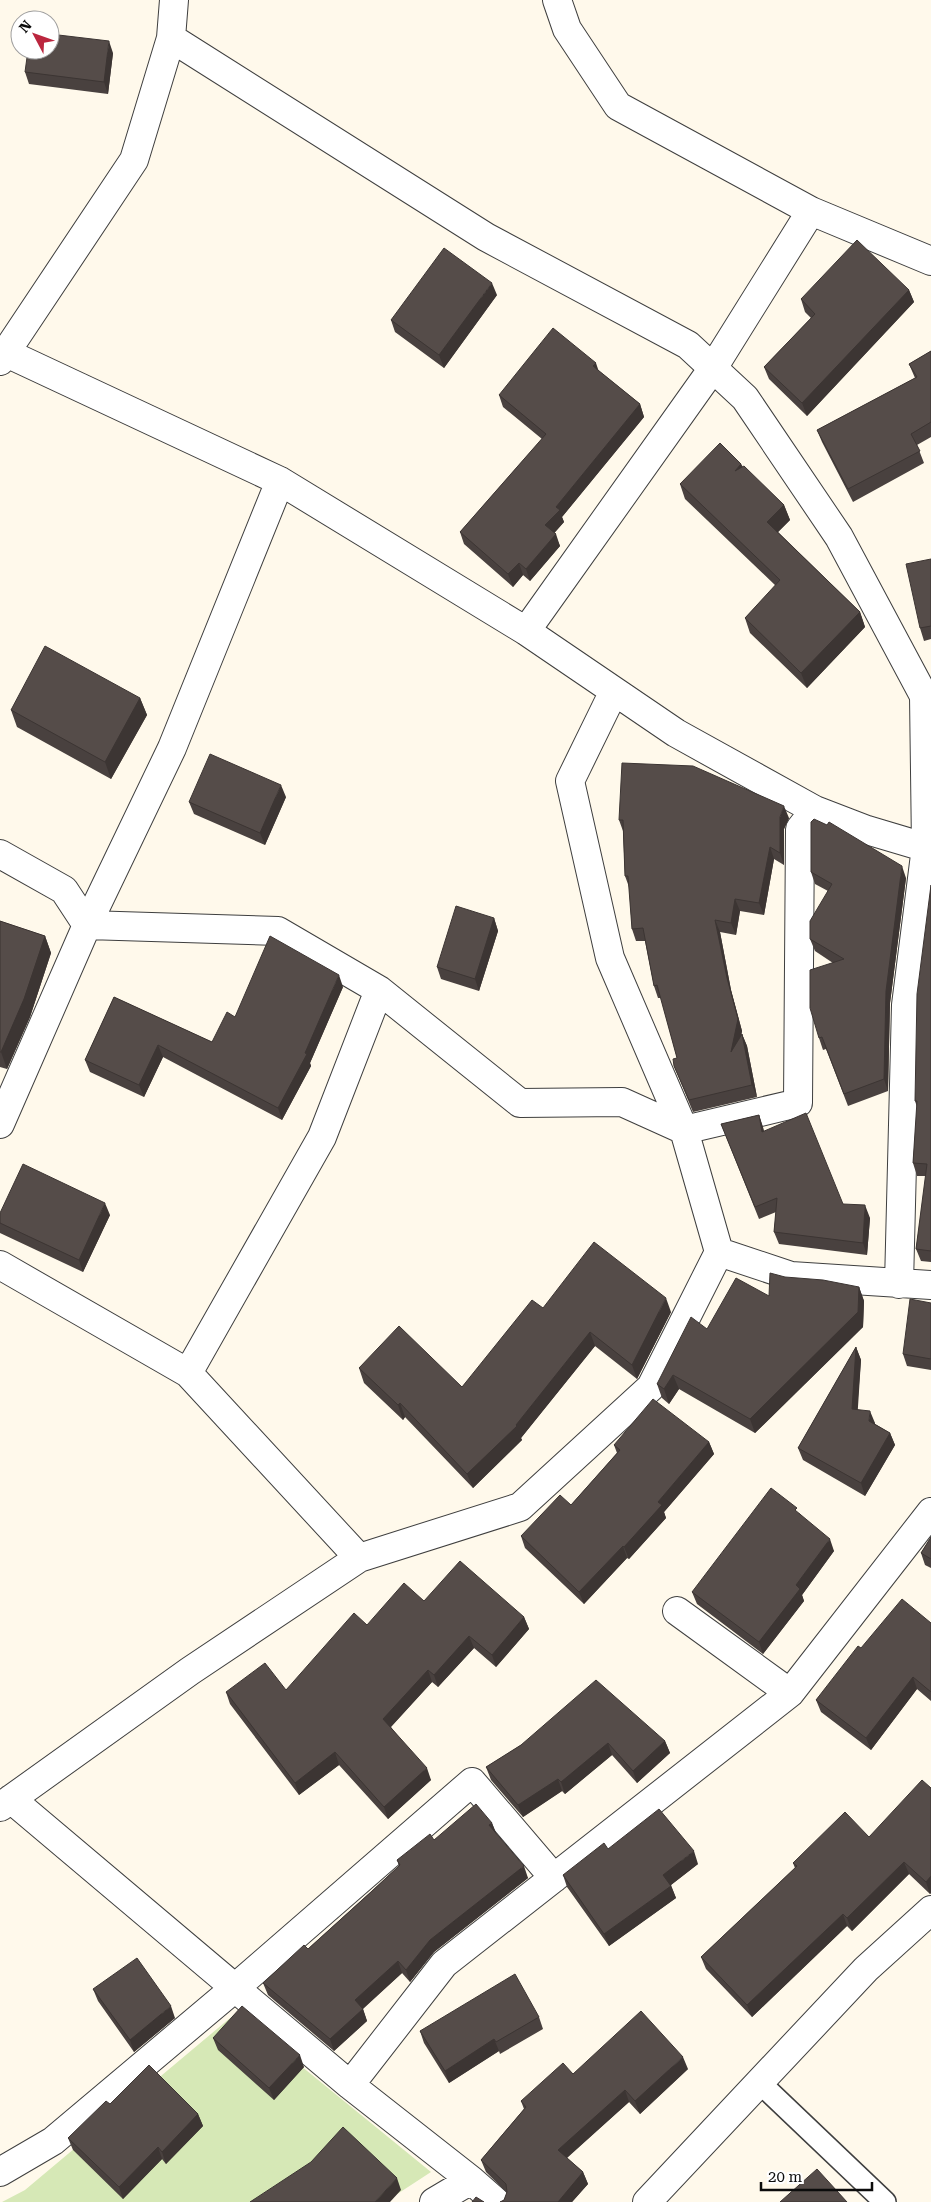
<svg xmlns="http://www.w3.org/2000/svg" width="931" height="2202" font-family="'Roboto Serif',serif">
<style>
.green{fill:#d6e8b6}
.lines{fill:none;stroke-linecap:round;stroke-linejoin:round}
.lane-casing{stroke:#3f3f3f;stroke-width:24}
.street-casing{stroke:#3f3f3f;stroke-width:30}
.lane{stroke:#fff;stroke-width:21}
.street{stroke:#fff;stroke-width:28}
.wall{fill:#49413f}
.shaded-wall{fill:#3c3533}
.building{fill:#554c49;stroke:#3c3533}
</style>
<rect width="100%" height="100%" fill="#fff9eb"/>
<path class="green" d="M 236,2013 L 431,2172 L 385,2202 L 2,2202 L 25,2190 Z"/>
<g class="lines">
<g class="lane-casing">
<path id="lane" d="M 759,2082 L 885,2202"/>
</g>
<g class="street-casing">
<path id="street" d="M 557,0 L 567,29 L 618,106 L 811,211 L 713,368 L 526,631 L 676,733 L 815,810 L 867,830 L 931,849
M 171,38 L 486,237 L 688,345 L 745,398 L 839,537 L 924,696 L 926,847 L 906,1005 L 899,1284
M 811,211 L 931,261
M 0,350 L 280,481 L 526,631
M 0,361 L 134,160 L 171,38 L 174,0
M 0,854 L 64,890 L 87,925 L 278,931 L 379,990 L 520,1103 L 622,1102 L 684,1130 L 798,1103 L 800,829 L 815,810
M 0,1124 L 87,925 L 172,748 L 280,481
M 719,1252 L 791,1276 L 931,1285
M 0,1265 L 188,1373 L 359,1558
M 188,1373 L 322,1137 L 379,990
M 677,1611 L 790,1693
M 11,1799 L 350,2085 L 471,2180 L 496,2202
M 0,1807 L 190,1671 L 359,1558 L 520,1507 L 651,1387 L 719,1252 L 684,1130 L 610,958 L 570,781 L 614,691
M 350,2085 L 444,1964 L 790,1693 L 931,1512
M 0,2172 L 53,2141 L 236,1987 L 472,1782 L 554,1878
M 434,2202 L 471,2180
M 647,2202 L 866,1969 L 931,1910"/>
</g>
<use href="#lane" class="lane"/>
<use href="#street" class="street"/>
</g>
<path class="wall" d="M 113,53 L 108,94 L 29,84 L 25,72 Z
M 909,290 L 914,302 L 807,416 L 769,379 L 764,367 L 811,318 L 805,312 L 801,299 Z
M 497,295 L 444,368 L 395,332 L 391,320 Z
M 931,351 L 931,437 L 917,445 L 924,463 L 853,502 L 822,442 L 817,430 L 915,378 L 909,364 Z
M 599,371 L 640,404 L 644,417 L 562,517 L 564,522 L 554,533 L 560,546 L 530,581 L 523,575 L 513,587 L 464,544 L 460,532 L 542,439 L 503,407 L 499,395 Z
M 741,464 L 743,467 L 784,505 L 790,520 L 778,532 L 860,612 L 865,627 L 807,688 L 750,633 L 745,618 L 776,586 L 685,499 L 680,484 Z
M 931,559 L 931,639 L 924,641 L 920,628 Z
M 140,698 L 147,715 L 111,779 L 17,727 L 11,710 Z
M 286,797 L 265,845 L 194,814 L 189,802 Z
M 789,818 L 784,829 L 784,865 L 774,859 L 764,915 L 740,911 L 736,935 L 720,932 L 731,990 L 742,1031 L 741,1036 L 742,1034 L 747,1046 L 757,1097 L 693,1112 L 674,1066 L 677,1058 L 661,998 L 658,998 L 654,986 L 645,941 L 636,941 L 632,929 L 629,887 L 625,876 L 623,831 L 619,820 Z
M 811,872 L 906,878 L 890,1003 L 888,1091 L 848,1106 L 826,1049 L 823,1050 L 819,1038 L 833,963 L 815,951 L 810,939 L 828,891 L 815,884 Z
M 931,885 L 931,1262 L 921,1261 L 916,1249 L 926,1176 L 917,1176 L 913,1163 L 917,1107 L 915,1101 Z
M 494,918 L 498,931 L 479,991 L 441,979 L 437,967 Z
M 0,921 L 45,936 L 51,953 L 30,1017 L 7,1069 L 0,1067 Z
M 343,987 L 310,1063 L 311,1066 L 282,1120 L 163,1057 L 144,1097 L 90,1072 L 85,1060 L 114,997 L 212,1042 L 235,1017 Z
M 759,1115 L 764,1131 L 843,1204 L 870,1218 L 867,1255 L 779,1244 L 774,1232 L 776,1212 L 759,1219 L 721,1124 Z
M 0,1213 L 110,1215 L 83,1272 L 0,1233 Z
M 859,1287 L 864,1301 L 863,1327 L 755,1433 L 679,1389 L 669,1404 L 662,1398 L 657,1384 L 707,1329 L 769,1296 Z
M 931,1303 L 931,1370 L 907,1366 L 903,1354 Z
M 543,1308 L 671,1312 L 638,1377 L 637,1379 L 595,1346 L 521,1438 L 522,1440 L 473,1488 L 405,1417 L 403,1420 L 364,1383 L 359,1368 L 462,1387 Z
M 856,1347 L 861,1360 L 857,1410 L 875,1423 L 875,1424 L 890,1433 L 895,1445 L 865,1496 L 803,1460 L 798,1448 Z
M 709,1442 L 714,1454 L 664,1512 L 666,1518 L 629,1559 L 627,1558 L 584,1604 L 525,1548 L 521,1536 L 571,1505 L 617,1453 L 614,1445 Z
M 799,1513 L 834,1551 L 802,1595 L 804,1601 L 763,1654 L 697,1604 L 692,1592 Z
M 931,1537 L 931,1568 L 925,1565 L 921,1553 Z
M 524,1617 L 529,1629 L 496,1667 L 474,1648 L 438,1687 L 432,1682 L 391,1727 L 431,1780 L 388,1819 L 339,1765 L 299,1795 L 230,1704 L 226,1692 L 286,1690 L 367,1625 Z
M 931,1623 L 931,1701 L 917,1689 L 871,1750 L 821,1712 L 816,1700 L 861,1648 Z
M 665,1741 L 670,1753 L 637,1783 L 612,1755 L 565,1794 L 562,1791 L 523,1817 L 491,1780 L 486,1767 L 521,1745 Z
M 931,1788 L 931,1893 L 930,1894 L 909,1874 L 852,1931 L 847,1926 L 752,2017 L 706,1969 L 701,1957 L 795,1868 L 793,1863 L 869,1837 Z
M 492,1823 L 496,1834 L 528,1878 L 434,1952 L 410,1982 L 402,1973 L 363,2009 L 367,2021 L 334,2051 L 268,1995 L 263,1983 L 308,1949 L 399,1866 L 397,1860 L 434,1840 Z
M 608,1849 L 698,1864 L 671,1885 L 676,1898 L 609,1946 L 567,1887 L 563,1875 Z
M 93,1989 L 175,2018 L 134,2052 L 98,2001 Z
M 539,2017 L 543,2029 L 500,2054 L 499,2051 L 449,2083 L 424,2043 L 420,2031 Z
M 213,2038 L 304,2067 L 274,2100 L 218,2050 Z
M 688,2069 L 640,2114 L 629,2102 L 567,2158 L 583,2172 L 588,2184 L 572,2202 L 500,2202 L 504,2200 L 507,2193 L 486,2172 L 481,2160 L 524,2109 L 521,2101 L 573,2074 Z
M 110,2104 L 198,2114 L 203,2126 L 166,2164 L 162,2159 L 123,2199 L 73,2150 L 68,2138 Z"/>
<path class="shaded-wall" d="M 109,41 L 113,53 L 108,94 L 104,82 Z
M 492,283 L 497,295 L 444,368 L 439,355 Z
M 909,290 L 914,302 L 807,416 L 802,403 Z
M 596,363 L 600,375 L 593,366 Z
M 640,404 L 644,417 L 562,517 L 564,522 L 550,538 L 545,525 L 556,507 Z
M 741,464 L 747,479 L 735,471 Z
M 784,505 L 790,520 L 773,537 L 767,522 Z
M 556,534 L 560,546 L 530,581 L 526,569 Z
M 519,563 L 523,575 L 513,587 L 508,574 Z
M 860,612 L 865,627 L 807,688 L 801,673 Z
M 140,698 L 147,715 L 111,779 L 105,762 Z
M 281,785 L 286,797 L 265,845 L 260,833 Z
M 784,806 L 789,818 L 784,829 L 784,865 L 780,853 L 780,817 Z
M 770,847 L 774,859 L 764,915 L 759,903 Z
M 902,866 L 906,878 L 890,1003 L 888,1091 L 884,1079 L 886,991 Z
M 735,899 L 740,911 L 736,935 L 731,923 Z
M 494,918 L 498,931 L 479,991 L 475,979 Z
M 715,920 L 720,932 L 731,990 L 742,1031 L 736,1064 L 731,1052 L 727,978 Z
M 45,936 L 51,953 L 30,1017 L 7,1069 L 1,1052 Z
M 339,975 L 343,987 L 310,1063 L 311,1066 L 282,1120 L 278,1108 L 305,1053 Z
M 742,1034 L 747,1046 L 757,1097 L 752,1085 Z
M 158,1045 L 163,1057 L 144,1097 L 139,1085 Z
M 759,1115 L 763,1127 L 766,1144 L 762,1132 Z
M 105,1203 L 110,1215 L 83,1272 L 79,1260 Z
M 865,1205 L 870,1218 L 867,1255 L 863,1243 Z
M 859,1287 L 864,1301 L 863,1327 L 755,1433 L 750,1419 Z
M 666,1298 L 671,1312 L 638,1377 L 637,1379 L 632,1365 Z
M 590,1332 L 595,1346 L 521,1438 L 522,1440 L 473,1488 L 467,1474 L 516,1425 Z
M 856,1347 L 861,1360 L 857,1422 L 852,1409 Z
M 673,1375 L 679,1389 L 669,1404 L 664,1389 Z
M 400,1403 L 405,1417 L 403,1420 L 398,1405 Z
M 870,1411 L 875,1423 L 873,1433 L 869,1421 Z
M 890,1433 L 895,1445 L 865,1496 L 861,1483 Z
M 709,1442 L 714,1454 L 664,1512 L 666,1518 L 629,1559 L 624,1547 L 658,1502 Z
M 830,1539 L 834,1551 L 802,1595 L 804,1601 L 763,1654 L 759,1642 L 796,1585 Z
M 623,1546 L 627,1558 L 584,1604 L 579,1592 Z
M 524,1617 L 529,1629 L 496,1667 L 492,1655 Z
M 469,1636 L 474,1648 L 438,1687 L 434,1675 Z
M 428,1670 L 432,1682 L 387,1731 L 383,1719 Z
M 913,1677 L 917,1689 L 871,1750 L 866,1738 Z
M 665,1741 L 670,1753 L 637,1783 L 633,1771 Z
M 608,1743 L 612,1755 L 565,1794 L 561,1782 Z
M 335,1752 L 339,1765 L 299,1795 L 295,1783 Z
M 427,1768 L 431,1780 L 388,1819 L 384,1807 Z
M 558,1779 L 562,1791 L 523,1817 L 518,1805 Z
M 492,1823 L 497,1835 L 489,1825 Z
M 694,1851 L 698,1864 L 667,1888 L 663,1875 Z
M 904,1862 L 909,1874 L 852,1931 L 847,1918 Z
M 524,1866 L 528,1878 L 434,1952 L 410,1982 L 406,1970 L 430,1940 Z
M 931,1876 L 931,1893 L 930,1894 L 926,1882 Z
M 671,1886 L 676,1898 L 609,1946 L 604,1934 Z
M 843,1914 L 847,1926 L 752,2017 L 747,2005 Z
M 398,1961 L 402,1973 L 359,2012 L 355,2000 Z
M 171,2006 L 175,2018 L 134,2052 L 130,2040 Z
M 363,2009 L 367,2021 L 334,2051 L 330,2039 Z
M 494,2039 L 499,2051 L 449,2083 L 445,2071 Z
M 300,2055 L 304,2067 L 274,2100 L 269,2088 Z
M 683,2057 L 688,2069 L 640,2114 L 635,2101 Z
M 625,2090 L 629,2102 L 562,2162 L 558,2150 Z
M 198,2114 L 203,2126 L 166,2164 L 162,2152 Z
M 158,2147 L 162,2159 L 123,2199 L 119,2187 Z
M 583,2172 L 588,2184 L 572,2202 L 558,2202 Z
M 397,2178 L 401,2190 L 390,2202 L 375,2202 Z"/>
<path class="building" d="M 50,34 L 109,41 L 104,82 L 25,72 L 28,50 L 50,50 Z
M 857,240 L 909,290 L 802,403 L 764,367 L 815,314 L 801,299 Z
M 444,248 L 492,283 L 439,355 L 391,320 Z
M 553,328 L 596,363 L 593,366 L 640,404 L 556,507 L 560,510 L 545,525 L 556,534 L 526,569 L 519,563 L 508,574 L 460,532 L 546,434 L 499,395 Z
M 931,351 L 931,422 L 911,434 L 920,451 L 848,489 L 817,430 L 917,377 L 909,364 Z
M 720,443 L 741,464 L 735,471 L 744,466 L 784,505 L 767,522 L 860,612 L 801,673 L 745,618 L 780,580 L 680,484 Z
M 931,559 L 931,626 L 920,628 L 906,564 Z
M 45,646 L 140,698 L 105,762 L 11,710 Z
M 210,754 L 281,785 L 260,833 L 189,802 Z
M 622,763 L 693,766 L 784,806 L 780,817 L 780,853 L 770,847 L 759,903 L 735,899 L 731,923 L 715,920 L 727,978 L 738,1019 L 731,1052 L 742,1034 L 752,1085 L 689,1100 L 674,1066 L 673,1059 L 677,1058 L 657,985 L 654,986 L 643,928 L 632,929 L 628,876 L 625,876 L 623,820 L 619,820 Z
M 814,819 L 827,825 L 829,822 L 902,866 L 886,991 L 884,1079 L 844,1094 L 822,1037 L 819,1038 L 810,1008 L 810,970 L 844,959 L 810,939 L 810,921 L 832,884 L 811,872 L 811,822 Z
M 931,885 L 931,1251 L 916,1249 L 927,1164 L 913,1163 L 917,1101 L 915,1101 L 917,994 Z
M 456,906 L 494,918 L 475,979 L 437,967 Z
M 0,921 L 45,936 L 24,999 L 1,1052 L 0,1052 Z
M 270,936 L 339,975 L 305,1053 L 307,1054 L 278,1108 L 158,1045 L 139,1085 L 85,1060 L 114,997 L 212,1042 L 227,1012 L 235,1017 Z
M 806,1113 L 843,1204 L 865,1205 L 863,1243 L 774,1232 L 777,1198 L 755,1207 L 721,1124 L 759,1115 L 762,1132 Z
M 23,1164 L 105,1203 L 79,1260 L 0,1223 L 0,1213 Z
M 594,1242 L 666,1298 L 633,1363 L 632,1365 L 590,1332 L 516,1425 L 517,1426 L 467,1474 L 400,1403 L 398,1405 L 359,1368 L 399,1326 L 462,1387 L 532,1300 L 543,1308 Z
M 770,1273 L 785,1277 L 823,1280 L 859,1287 L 858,1312 L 750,1419 L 673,1375 L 664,1389 L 657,1384 L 691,1317 L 707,1329 L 736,1278 L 769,1296 Z
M 910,1299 L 931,1303 L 931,1359 L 903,1354 Z
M 856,1347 L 852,1409 L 870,1411 L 869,1421 L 890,1433 L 861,1483 L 798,1448 Z
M 653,1399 L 709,1442 L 658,1502 L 662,1505 L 624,1547 L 623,1546 L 579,1592 L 521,1536 L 560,1495 L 571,1505 L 620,1450 L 614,1445 Z
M 771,1488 L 797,1508 L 795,1510 L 830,1539 L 796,1585 L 800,1589 L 759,1642 L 692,1592 Z
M 931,1537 L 931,1559 L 921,1553 Z
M 460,1561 L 524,1617 L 492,1655 L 469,1636 L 434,1675 L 428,1670 L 383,1719 L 427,1768 L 384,1807 L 335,1752 L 295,1783 L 226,1692 L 265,1663 L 286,1690 L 354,1613 L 367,1625 L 404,1583 L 424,1601 Z
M 902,1599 L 931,1623 L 931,1692 L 913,1677 L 866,1738 L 816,1700 L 858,1646 L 861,1648 Z
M 596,1680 L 665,1741 L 633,1771 L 608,1743 L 561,1782 L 558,1779 L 518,1805 L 486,1767 L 521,1745 Z
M 922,1780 L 931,1788 L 931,1876 L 926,1882 L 904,1862 L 847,1918 L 843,1914 L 747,2005 L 701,1957 L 797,1866 L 793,1863 L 845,1812 L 869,1837 Z
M 476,1804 L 492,1823 L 489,1825 L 524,1866 L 430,1940 L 406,1970 L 398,1961 L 355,2000 L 363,2009 L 330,2039 L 263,1983 L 304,1945 L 308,1949 L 371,1892 L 400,1865 L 397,1860 L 430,1834 L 434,1840 Z
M 659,1809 L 694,1851 L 663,1875 L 671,1886 L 604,1934 L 563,1875 L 604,1843 L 608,1849 Z
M 137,1958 L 171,2006 L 130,2040 L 93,1989 Z
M 515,1974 L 539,2017 L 496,2042 L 494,2039 L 445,2071 L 420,2031 Z
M 242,2006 L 300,2055 L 269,2088 L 213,2038 Z
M 641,2011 L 683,2057 L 635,2101 L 625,2090 L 558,2150 L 583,2172 L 558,2202 L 500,2202 L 504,2200 L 507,2192 L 506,2184 L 481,2160 L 526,2107 L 521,2101 L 563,2063 L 573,2074 Z
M 149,2065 L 198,2114 L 162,2152 L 158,2147 L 119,2187 L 68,2138 L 106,2101 L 110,2104 Z
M 343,2127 L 397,2178 L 375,2202 L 250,2202 L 311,2162 Z
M 817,2169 L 847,2202 L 780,2202 Z
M 476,2197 L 484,2202 L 472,2202 Z"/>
<g transform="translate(35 35) rotate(311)"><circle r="24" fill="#ffffff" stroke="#9e9e9e"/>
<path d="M0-4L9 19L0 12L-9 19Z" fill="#bb263e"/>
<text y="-8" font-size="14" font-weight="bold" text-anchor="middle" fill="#0c0c0c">N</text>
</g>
<path d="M761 2182v8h111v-8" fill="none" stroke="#0c0c0c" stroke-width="2.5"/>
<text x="768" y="2182" font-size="15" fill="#0c0c0c" stroke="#ffffff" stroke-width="4" paint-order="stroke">20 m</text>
</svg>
